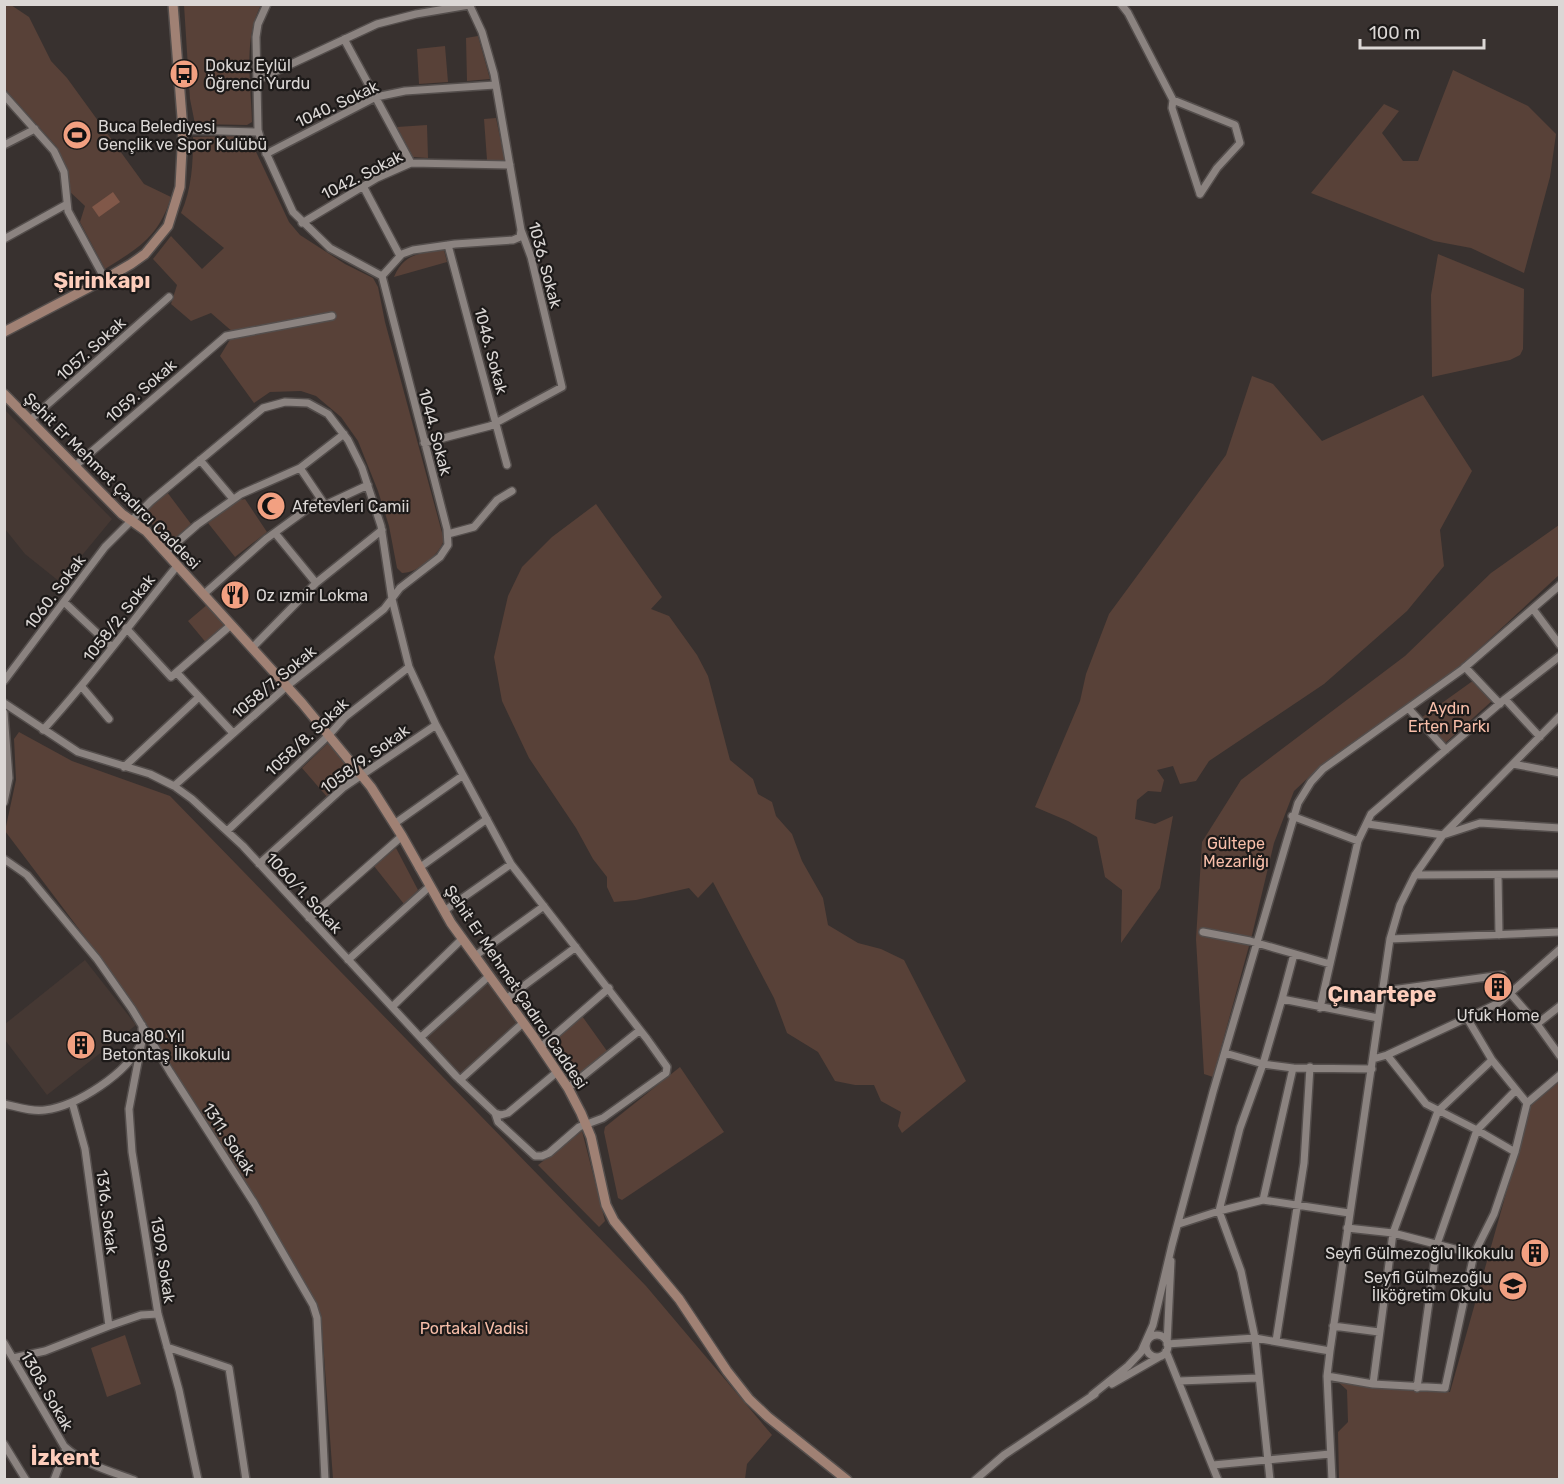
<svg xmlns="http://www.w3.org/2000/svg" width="1564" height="1484" font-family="Rubik,sans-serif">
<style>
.built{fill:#453833}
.green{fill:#584138}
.water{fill:#815849}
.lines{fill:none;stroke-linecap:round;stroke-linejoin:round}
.street-casing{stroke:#544e4c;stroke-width:10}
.secondary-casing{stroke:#544e4c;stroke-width:12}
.street{stroke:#8b8380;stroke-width:7}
.secondary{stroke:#a08174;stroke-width:9}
.labels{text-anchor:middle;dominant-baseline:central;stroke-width:4.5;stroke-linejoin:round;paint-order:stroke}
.poi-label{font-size:16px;fill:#dbd7d5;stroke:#1d1a19;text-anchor:start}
.street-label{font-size:16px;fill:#dbd7d5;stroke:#1d1a19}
.park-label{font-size:16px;fill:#f7bea9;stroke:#1d1a19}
.district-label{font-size:22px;font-weight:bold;fill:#fdcdbb;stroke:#1d1a19}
</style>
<rect width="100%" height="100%" fill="#38312f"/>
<path class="built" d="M 4,409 L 112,519 L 60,582 L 25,554 L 5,529 Z
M 85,960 L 136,1025 L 47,1095 L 5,1040 L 5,1024 Z
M 488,983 L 519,1023 L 460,1074 L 425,1038 Z"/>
<path class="green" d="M 5,5 L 11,5 L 29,17 L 51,61 L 67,78 L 144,184 L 171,197 C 159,236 139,248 105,269 L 80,222 L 85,206 L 68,190 L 67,168 L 57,147 L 5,89 Z
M 184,5 L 261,5 C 243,39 251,83 252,122 L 247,125 L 195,124 L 190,99 Z
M 478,36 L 490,79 L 467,81 L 466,38 Z
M 445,46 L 448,82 L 419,84 L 417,49 Z
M 1453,70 L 1528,106 L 1556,134 L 1550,177 L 1524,273 L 1471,248 L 1434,241 L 1311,193 L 1384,104 L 1399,111 L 1382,133 L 1403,161 L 1418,161 Z
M 496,118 L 505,161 L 487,160 L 484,119 Z
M 427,125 L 428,158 L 413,157 L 397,127 Z
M 241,136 L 250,139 L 289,222 L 300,235 L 345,264 L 373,278 L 378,287 L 385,322 L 444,540 C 439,555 418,573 402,573 L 397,568 L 389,526 L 378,491 L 358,441 L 341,417 L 316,396 L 301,391 L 270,392 L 254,403 L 220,356 L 234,333 L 211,313 L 191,321 L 171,304 L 177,285 L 153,259 L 171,236 L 202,269 L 224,248 L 181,213 C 192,188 193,164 193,137 Z
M 444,250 L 447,262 L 394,277 C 404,253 421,253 444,250 Z
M 1438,254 L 1524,289 L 1523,349 L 1520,355 L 1510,360 L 1432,377 L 1431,295 Z
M 1252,376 L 1273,384 L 1322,441 L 1423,395 L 1472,471 L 1440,530 L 1444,566 L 1407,611 L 1324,684 L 1209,761 L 1196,781 L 1180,784 L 1173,766 L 1157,770 L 1164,780 L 1161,792 L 1148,791 L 1137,800 L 1135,819 L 1155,824 L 1173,816 L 1160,888 L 1121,943 L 1122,890 L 1105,877 L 1097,837 L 1068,821 L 1035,807 L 1080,701 L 1086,674 L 1109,614 L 1226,455 Z
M 167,492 L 191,524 L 176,537 L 168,540 L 142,514 Z
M 245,499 L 267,532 L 235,557 L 208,523 L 240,500 Z
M 596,504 L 662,597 L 651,609 L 669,616 L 697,655 L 708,676 L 730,760 L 753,779 L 758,794 L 772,802 L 776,816 L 792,834 L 802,861 L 823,898 L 828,925 L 858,943 L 881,949 L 904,960 L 966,1081 L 902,1133 L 898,1126 L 901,1112 L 881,1101 L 874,1085 L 855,1085 L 835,1081 L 818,1052 L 787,1033 L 774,998 L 713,882 L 698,898 L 689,888 L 636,900 L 614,902 L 607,887 L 607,877 L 593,859 L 576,828 L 529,758 L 502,701 L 494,657 L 508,596 L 522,567 L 552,537 Z
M 1559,525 L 1559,575 L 1453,673 L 1324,763 L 1294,791 L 1274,843 L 1252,935 L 1213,1077 L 1204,1074 L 1196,939 L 1202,842 L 1241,780 L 1405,656 L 1491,573 Z
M 208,604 L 229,627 L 208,645 L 188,621 Z
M 1474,680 L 1493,700 L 1444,744 L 1421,718 Z
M 19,732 L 72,761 L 170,796 L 646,1286 L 772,1435 L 747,1464 L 745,1479 L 333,1479 L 321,1314 L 94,949 L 5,831 L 16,780 L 14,739 Z
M 328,743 L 354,774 L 328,798 L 302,768 Z
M 396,848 L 418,890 L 404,904 L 374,866 Z
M 582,1016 L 607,1051 L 581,1074 L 577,1074 L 564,1058 L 559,1057 L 550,1044 Z
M 680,1067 L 724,1132 L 622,1200 L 618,1198 L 604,1132 L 605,1127 Z
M 1559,1082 L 1559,1479 L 1339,1479 L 1338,1432 L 1348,1422 L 1347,1390 L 1337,1381 L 1450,1392 L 1531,1105 Z
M 582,1131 L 605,1221 L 599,1227 L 538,1165 Z
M 125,1335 L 141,1384 L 107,1397 L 91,1348 Z"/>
<path class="water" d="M 113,192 L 120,202 L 99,217 L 92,207 Z"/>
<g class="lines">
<g class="street-casing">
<path id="street" d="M 267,4 L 258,24 L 256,37 L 258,130 L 262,144 L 293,212 L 330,248 L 382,276
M 1121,4 L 1128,13 L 1173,100 L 1172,108 L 1200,194
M 344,39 L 411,163
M 257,80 L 377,24 L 416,14 L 469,5
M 4,95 L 54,151 L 64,172 L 68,211 L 105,279
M 1173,100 L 1235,125 L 1240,143 L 1217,168 L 1200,194
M 183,130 L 258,132
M 4,145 L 35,129
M 266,154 L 376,97 L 405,91 L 495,85
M 363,186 L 400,256
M 302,223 L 377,178 L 411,163 L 510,165
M 4,239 L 67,204
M 448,245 L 507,465
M 382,276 L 402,254 L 413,250 L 455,244 L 513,240 L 520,237 L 521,230
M 30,420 L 169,297
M 344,434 L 300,468 L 325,505 L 368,485
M 424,443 L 490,426 L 562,387 L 531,257 L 521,230 L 494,74 L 482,32 L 469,4
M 200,460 L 233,499
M 75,466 L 226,336 L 332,316
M 275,533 L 316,583
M 448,534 L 474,527 L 497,500 L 512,491
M 166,552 L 197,525 L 241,494 L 300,468
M 204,594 L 266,539 L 321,499
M 64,602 L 112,647
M 1533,609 L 1560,645
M 126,628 L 171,677 L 231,625
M 252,648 L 316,583 L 382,530
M 1465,667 L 1500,704
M 177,673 L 233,733
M 4,681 L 105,547 L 151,501 L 263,408 L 285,402 L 308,403 L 328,414 L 348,440 L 362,468 L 381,526 L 392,599 L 409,667 L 436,725 L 511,864 L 647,1039 L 667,1067 L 666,1073 L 603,1118 L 579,1127 L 549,1153 L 542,1156 L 535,1156 L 498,1122 L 495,1113 L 456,1076 L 243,846 L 192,799 L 174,786 L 150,774 L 78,752 L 4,703
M 82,687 L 109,719
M 1505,699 L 1540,737
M 1409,709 L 1446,750
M 4,713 L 9,778 L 4,802
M 43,730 C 91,678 133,620 177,566
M 1513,764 L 1560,773
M 124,767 L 199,697
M 174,786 L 287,686 L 384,609 L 400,588 L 440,557 L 448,545 L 447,529 L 382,276
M 1292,816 L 1358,841
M 394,824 L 462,776
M 1368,824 L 1443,835 L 1480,823 L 1560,828
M 227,831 L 329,735 L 345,717 L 409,667
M 4,859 L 27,875 L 97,959 L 132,1009 L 170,1072 L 254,1203 L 313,1305 L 317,1318 L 325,1480
M 259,864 L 344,787 L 436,725
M 419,868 L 487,819
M 1415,875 L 1560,874
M 1498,875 L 1499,935
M 444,911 L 511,864
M 309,918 L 402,836
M 1203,932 L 1250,941 L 1330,964
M 1390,939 L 1560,932
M 475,956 L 544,906
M 348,960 L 429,887
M 1384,991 L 1502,975 L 1510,993 L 1537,1024 L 1560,1056
M 506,999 L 576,947
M 1282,999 L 1294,954
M 393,1006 L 462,939
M 1320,1008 L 1358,841 L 1371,814 L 1505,699 L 1560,656
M 1467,1018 L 1492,1060 L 1527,1103
M 1537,1024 L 1560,1006
M 421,1037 L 489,976
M 142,1041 L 129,1109 L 132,1152 L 158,1314 L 179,1390 L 198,1480
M 541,1047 L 609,988
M 1387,1055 L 1426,1104 L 1477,1130 L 1515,1152
M 1373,1059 L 1387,1055 L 1499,1003 L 1560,949
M 1372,1069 L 1293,1068 L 1263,1064 L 1282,999 L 1378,1018
M 460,1080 L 523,1023
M 568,1088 L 640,1030
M 4,1104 C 18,1107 32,1112 45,1110 C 77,1106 128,1073 141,1043 C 143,1038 142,1031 142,1025
M 495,1113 L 501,1115 L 508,1113 L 557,1072
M 1263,1200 L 1349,1213
M 1179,1224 L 1219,1211 L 1240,1128 L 1263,1064 L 1225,1053
M 1347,1228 L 1393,1233 L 1474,1254
M 1171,1261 L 1167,1344 L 1255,1338 L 1330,1351
M 109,1326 L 141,1315 L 158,1314
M 1333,1326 L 1379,1332
M1146 1346a11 11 0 1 1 22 0a11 11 0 1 1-22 0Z
M 1276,1341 L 1304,1163 L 1310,1067
M 4,1343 L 64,1446 C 83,1464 110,1471 134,1480
M 167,1347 L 229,1368 L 246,1480
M 1166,1351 L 1218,1480
M 13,1358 L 45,1351 L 109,1326 L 85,1149 L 72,1102
M 1327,1376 L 1373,1384 L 1445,1388 L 1474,1254 L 1494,1214 L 1515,1152 L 1527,1103 L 1560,1075
M 1179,1381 L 1258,1378
M 1112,1384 L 1161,1356
M 1373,1384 L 1393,1233 L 1438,1111 L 1492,1060
M 1417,1388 L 1437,1244 L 1477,1130 L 1515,1091
M 1092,1395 L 1128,1366 L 1141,1352 L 1153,1325 L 1172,1245 L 1213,1092 L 1298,803 L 1311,782 L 1323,769 L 1463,669 L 1560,585
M 4,1444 L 26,1480
M 1213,1465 L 1330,1454
M 54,1480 L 66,1448
M 975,1480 L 1004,1455 L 1095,1394
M 1270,1480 L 1255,1338 L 1241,1271 L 1219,1211 L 1263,1200 L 1293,1068
M 1332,1480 L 1327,1376 L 1330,1351 L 1390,939 L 1400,905 L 1415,875 L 1443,835 L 1560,716"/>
</g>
<g class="secondary-casing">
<path id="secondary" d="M 4,332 L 105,279 L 131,264 L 145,254 L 168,226 L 180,187 L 183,130 L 173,4
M 4,394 L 122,514 L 146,531 L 302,703 L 371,787 L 402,836 L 451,923 L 533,1036 L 568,1088 L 581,1113 L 591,1137 L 606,1205 L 614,1221 L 679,1299 L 727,1371 L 749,1399 L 768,1417 L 847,1480"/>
</g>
<use href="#street" class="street"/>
<use href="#secondary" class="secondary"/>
</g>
<defs>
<g id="bus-disc" transform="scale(1.5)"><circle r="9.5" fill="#f2a081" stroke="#1d1a19"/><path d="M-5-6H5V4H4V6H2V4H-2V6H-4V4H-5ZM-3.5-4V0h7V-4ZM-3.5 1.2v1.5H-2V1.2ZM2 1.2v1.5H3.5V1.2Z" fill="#111"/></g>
<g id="stadium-disc" transform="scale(1.5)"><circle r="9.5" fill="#f2a081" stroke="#1d1a19"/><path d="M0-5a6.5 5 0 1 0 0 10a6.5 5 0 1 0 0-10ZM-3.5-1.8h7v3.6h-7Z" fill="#111"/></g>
<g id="mosque-disc" transform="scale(1.5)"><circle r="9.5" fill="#f2a081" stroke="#1d1a19"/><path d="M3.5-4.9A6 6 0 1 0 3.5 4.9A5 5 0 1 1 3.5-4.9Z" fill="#111"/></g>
<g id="restaurant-disc" transform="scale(1.5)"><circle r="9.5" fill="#f2a081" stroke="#1d1a19"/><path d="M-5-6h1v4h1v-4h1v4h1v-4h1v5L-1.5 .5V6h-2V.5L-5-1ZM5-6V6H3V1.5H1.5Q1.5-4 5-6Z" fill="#111"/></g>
<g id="building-disc" transform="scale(1.5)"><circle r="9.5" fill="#f2a081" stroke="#1d1a19"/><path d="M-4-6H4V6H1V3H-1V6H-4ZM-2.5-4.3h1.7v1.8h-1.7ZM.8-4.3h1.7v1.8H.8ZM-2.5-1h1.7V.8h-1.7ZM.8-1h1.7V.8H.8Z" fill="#111"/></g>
<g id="school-disc" transform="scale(1.5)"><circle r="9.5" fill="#f2a081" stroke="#1d1a19"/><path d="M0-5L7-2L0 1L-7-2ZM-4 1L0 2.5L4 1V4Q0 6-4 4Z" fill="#111"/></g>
</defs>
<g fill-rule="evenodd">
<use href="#bus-disc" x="184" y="74"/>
<use href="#stadium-disc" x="77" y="135"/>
<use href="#mosque-disc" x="271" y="506"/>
<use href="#restaurant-disc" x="235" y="595"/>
<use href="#building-disc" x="1498" y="987"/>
<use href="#building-disc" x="81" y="1045"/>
<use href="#building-disc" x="1535" y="1253"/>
<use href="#school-disc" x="1513" y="1286"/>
</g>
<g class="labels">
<g class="poi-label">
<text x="205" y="65">Dokuz Eylül<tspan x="205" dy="18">Öğrenci Yurdu</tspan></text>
<text x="98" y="126">Buca Belediyesi<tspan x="98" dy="18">Gençlik ve Spor Kulübü</tspan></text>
<text x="292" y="506">Afetevleri Camii</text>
<text x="256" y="595">Oz ızmir Lokma</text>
<text x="1498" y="1015" text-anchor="middle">Ufuk Home</text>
<text x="102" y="1036">Buca 80.Yıl<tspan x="102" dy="18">Betontaş İlkokulu</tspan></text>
<text x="1514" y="1253" text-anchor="end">Seyfi Gülmezoğlu İlkokulu</text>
<text x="1492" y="1277" text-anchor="end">Seyfi Gülmezoğlu<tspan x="1492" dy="18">İlköğretim Okulu</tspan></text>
</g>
<g class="street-label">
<text transform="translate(337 104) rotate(-25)">1040. Sokak</text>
<text transform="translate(362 175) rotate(-27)">1042. Sokak</text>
<text transform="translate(545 265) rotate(75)">1036. Sokak</text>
<text transform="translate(91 349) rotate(-42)">1057. Sokak</text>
<text transform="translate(491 351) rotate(75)">1046. Sokak</text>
<text transform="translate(141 391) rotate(-41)">1059. Sokak</text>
<text transform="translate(435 432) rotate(75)">1044. Sokak</text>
<text transform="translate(112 481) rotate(45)">Şehit Er Mehmet Çadırcı Caddesi</text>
<text transform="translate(55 592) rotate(-53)">1060. Sokak</text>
<text transform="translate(119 618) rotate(-52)">1058/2. Sokak</text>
<text transform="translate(274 682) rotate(-40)">1058/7. Sokak</text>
<text transform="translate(307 737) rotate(-43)">1058/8. Sokak</text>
<text transform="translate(365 759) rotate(-36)">1058/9. Sokak</text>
<text transform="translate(304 893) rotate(47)">1060/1. Sokak</text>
<text transform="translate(516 987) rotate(56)">Şehit Er Mehmet Çadırcı Caddesi</text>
<text transform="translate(229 1139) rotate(57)">1311. Sokak</text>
<text transform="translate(107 1212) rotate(83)">1316. Sokak</text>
<text transform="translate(163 1260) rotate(81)">1309. Sokak</text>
<text transform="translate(47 1391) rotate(60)">1308. Sokak</text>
</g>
<g class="park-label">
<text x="1449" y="708">Aydın<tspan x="1449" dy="18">Erten Parkı</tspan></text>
<text x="1236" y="843">Gültepe<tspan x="1236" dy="18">Mezarlığı</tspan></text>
<text x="474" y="1328">Portakal Vadisi</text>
</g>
<g class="district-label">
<text x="102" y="280">Şirinkapı</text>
<text x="1382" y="994">Çınartepe</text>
<text x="65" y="1457">İzkent</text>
</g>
</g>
<rect width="1564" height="1484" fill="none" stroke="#dbd7d5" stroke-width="12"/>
<path d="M1360 39v9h124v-9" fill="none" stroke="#dbd7d5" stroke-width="3"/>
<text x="1369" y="39" font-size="18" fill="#dbd7d5" stroke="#1d1a19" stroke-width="4.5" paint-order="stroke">100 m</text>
</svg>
